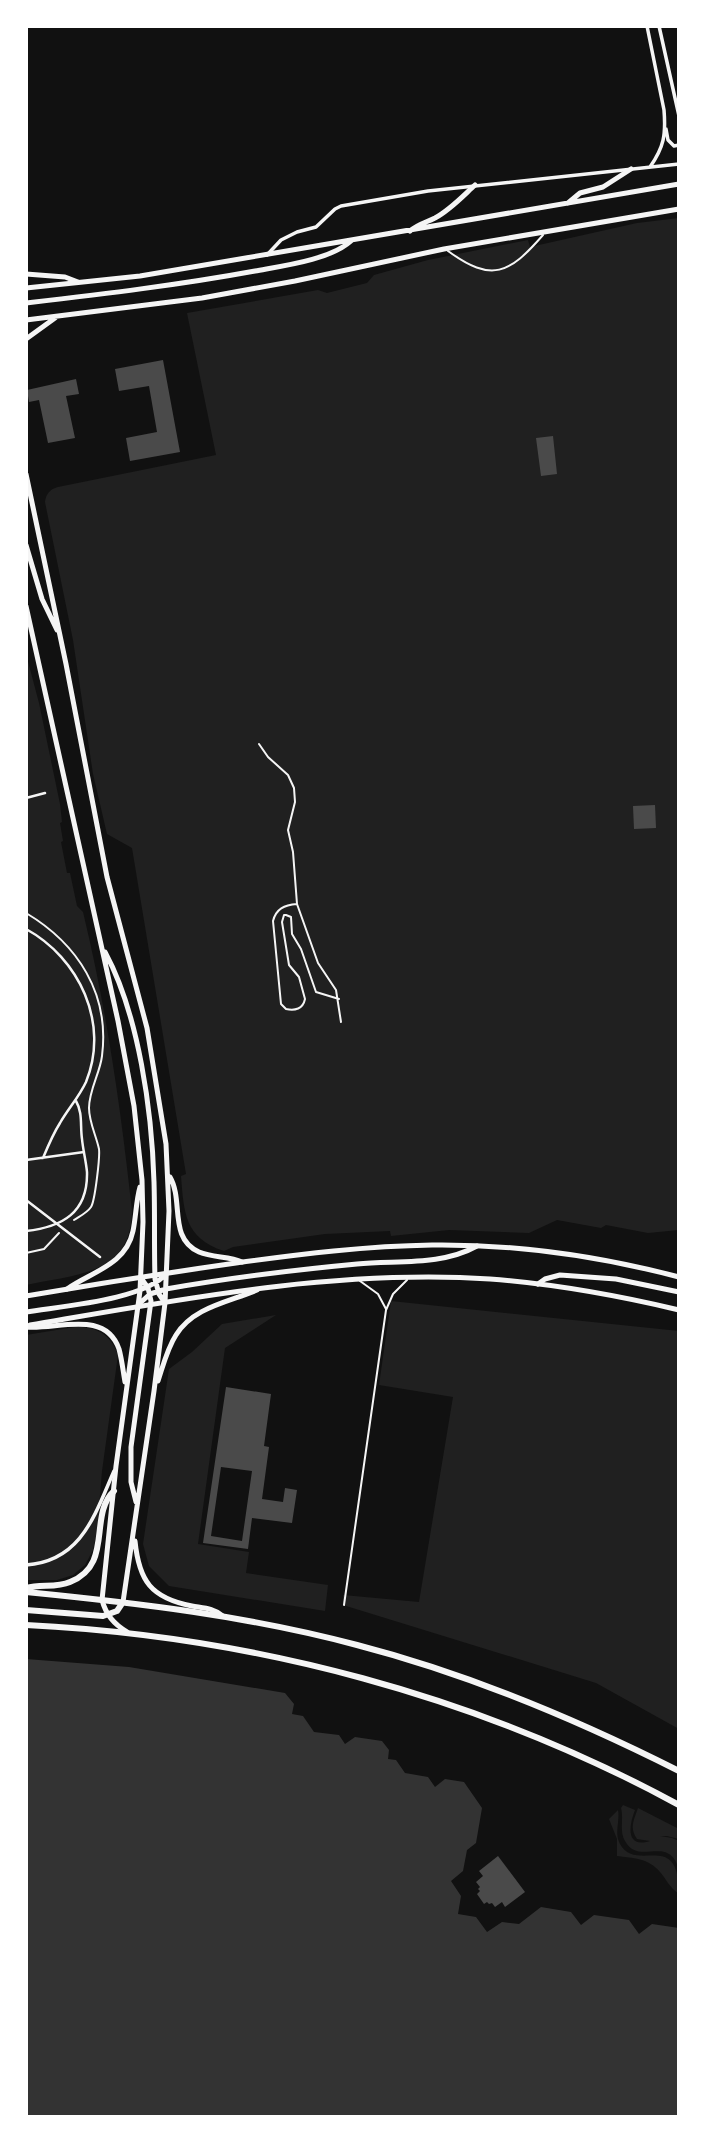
<svg xmlns="http://www.w3.org/2000/svg" width="705" height="2143" font-family="Raleway,sans-serif">
<style>
.green{fill:#202020}
.water{fill:#333}
.building{fill:#4a4a4a;fill-rule:evenodd}
.lines{fill:none;stroke-linecap:round;stroke-linejoin:round}
.path{stroke:#f5f5f5;stroke-width:2}
.service{stroke:#f5f5f5;stroke-width:2}
.pedestrian{stroke:#f5f5f5;stroke-width:2.5}
.minor{stroke:#f5f5f5;stroke-width:3.5}
.secondary{stroke:#f5f5f5;stroke-width:5}
.primary{stroke:#f5f5f5;stroke-width:5}
.trunk{stroke:#f5f5f5;stroke-width:6}
</style>
<rect width="100%" height="100%" fill="#111"/>
<path class="green" d="M 679,218 L 679,1230 L 648,1233 L 606,1225 L 601,1228 L 557,1220 L 529,1233 L 449,1230 L 391,1236 L 390,1231 L 325,1234 L 233,1247 L 224,1251 C 184,1238 184,1212 181,1176 L 186,1174 L 132,848 L 107,834 L 93,774 L 73,640 L 45,502 C 46,494 50,489 58,487 L 216,455 L 187,313 L 318,290 L 327,293 L 367,283 L 374,275 L 428,260 L 528,240 L 530,247 L 637,223 Z
M 26,654 L 39,703 L 60,804 L 62,822 L 60,823 L 63,841 L 61,842 L 67,873 L 70,873 L 77,906 L 83,912 C 107,1011 121,1110 132,1211 C 131,1276 75,1274 26,1285 Z
M 391,1301 L 679,1331 L 679,1729 L 596,1683 L 343,1605 L 343,1595 L 419,1602 L 453,1397 L 379,1385 Z
M 276,1315 L 225,1348 L 198,1544 L 249,1552 L 246,1573 L 328,1585 L 325,1611 L 169,1586 L 149,1566 L 143,1544 L 169,1369 L 192,1352 L 222,1324 Z
M 75,1327 C 95,1326 111,1334 118,1355 L 102,1471 L 97,1531 L 93,1550 L 85,1565 L 73,1575 L 57,1580 L 26,1580 L 26,1335 Z
M 623,1805 L 635,1810 C 629,1825 625,1849 650,1841 L 637,1839 C 629,1828 634,1820 638,1808 L 679,1829 L 679,1839 L 667,1836 L 660,1836 L 672,1838 L 679,1841 L 679,1870 C 669,1833 639,1867 625,1841 C 619,1831 624,1819 621,1808 Z
M 618,1810 C 620,1822 614,1833 620,1844 C 637,1874 679,1828 679,1894 C 669,1887 667,1880 660,1872 C 649,1858 632,1858 617,1856 L 617,1839 L 609,1819 Z"/>
<path class="water" d="M 26,1659 L 129,1667 L 285,1693 L 294,1704 L 292,1714 L 303,1716 L 314,1732 L 339,1735 L 345,1744 L 355,1737 L 382,1741 L 389,1750 L 388,1759 L 396,1760 L 405,1773 L 428,1777 L 435,1787 L 445,1779 L 464,1782 L 482,1808 L 476,1843 L 467,1850 L 463,1871 L 451,1881 L 461,1896 L 458,1914 L 476,1917 L 487,1932 L 502,1922 L 519,1924 L 541,1907 L 571,1912 L 581,1925 L 594,1915 L 629,1920 L 639,1934 L 652,1924 L 679,1928 L 679,2117 L 26,2117 Z"/>
<path class="building" d="M 163,360 L 180,452 L 130,461 L 126,438 L 157,432 L 149,386 L 119,391 L 115,369 Z
M 76,379 L 79,394 L 66,396 L 75,438 L 48,443 L 39,400 L 29,402 L 27,390 Z
M 553,436 L 557,474 L 541,476 L 536,438 Z
M 655,805 L 656,828 L 634,829 L 633,806 Z
M 226,1387 L 271,1394 L 264,1446 L 269,1447 L 262,1499 L 283,1502 L 285,1488 L 297,1490 L 292,1523 L 252,1518 L 248,1549 L 203,1543 ZM 221,1467 L 252,1471 L 242,1541 L 211,1536 Z
M 498,1856 L 525,1892 L 505,1907 L 502,1902 L 495,1907 L 492,1903 L 489,1904 L 487,1902 L 484,1904 L 477,1894 L 480,1891 L 478,1889 L 480,1887 L 476,1882 L 483,1876 L 479,1871 Z"/>
<g class="lines">
<path class="path" d="M 259,744 L 268,757 L 288,775 L 294,788 L 295,802 L 288,830 L 293,852 L 297,904 L 318,963 L 336,990 L 341,1022
M 297,904 C 284,905 276,909 273,921 L 281,1004 L 286,1009 C 295,1011 303,1009 305,999 L 299,977 L 289,965 L 282,922 L 284,915 L 286,915 L 291,917 L 292,934 L 301,949 L 316,992 L 339,999
M 26,913 C 78,944 110,994 102,1056 C 100,1073 89,1090 89,1108 C 89,1122 96,1135 99,1149 C 100,1157 95,1201 91,1207 C 87,1213 80,1216 74,1220
M 26,1253 L 44,1249 L 59,1233"/>
<path class="service" d="M 448,251 C 492,283 509,274 543,235
M 360,1281 L 378,1294 L 386,1309
M 344,1605 L 386,1310 L 393,1294 L 407,1280"/>
<path class="pedestrian" d="M 26,798 L 45,793
M 26,929 C 79,958 110,1023 86,1082 C 79,1097 68,1109 60,1123 C 53,1134 48,1146 43,1158
M 26,1160 L 84,1152
M 26,1200 L 100,1257
M 26,1231 C 62,1227 88,1213 87,1172 C 86,1161 83,1150 82,1139 C 80,1126 83,1113 76,1101"/>
<path class="minor" d="M 647,26 L 664,110 C 666,135 664,147 650,167
M 659,26 L 679,116
M 666,129 L 668,140 L 674,146 L 679,145
M 267,255 L 281,240 L 297,232 L 316,227 L 335,209 L 341,206 L 428,191 L 679,164
M 26,1565 C 82,1561 95,1514 114,1471"/>
<path class="secondary" d="M 26,1296 C 96,1284 166,1273 236,1263 C 301,1254 366,1246 432,1245 C 514,1244 599,1256 679,1277
M 30,1325 C 181,1299 336,1269 490,1279 C 554,1284 616,1295 679,1310"/>
<path class="primary" d="M 568,203 L 580,193 L 603,187 L 631,169
M 410,231 C 418,224 425,223 435,218 C 450,210 463,196 475,185
M 26,274 L 65,277 L 78,282
M 26,288 L 140,276 L 679,184
M 26,303 C 103,294 179,285 255,271 C 282,266 330,260 351,241
M 26,320 L 202,298 L 295,281 L 444,249 L 679,209
M 26,339 L 55,318
M 26,474 L 66,664 L 107,877 L 147,1028 L 166,1144 L 169,1211 L 165,1303 L 154,1391 L 123,1602
M 26,545 L 42,599 L 57,630
M 26,606 L 118,1021 L 134,1106 L 142,1180 L 143,1222 L 140,1291 L 116,1466 L 102,1600 C 106,1615 114,1624 127,1632
M 105,952 C 139,1015 152,1112 154,1182 C 155,1215 154,1247 155,1279 L 159,1294 L 165,1303
M 170,1177 C 184,1201 168,1238 199,1252 C 213,1258 229,1256 242,1262
M 538,1284 L 545,1279 L 560,1275 L 616,1279 L 679,1292
M 67,1289 C 91,1272 126,1265 133,1231 C 136,1217 136,1201 140,1187
M 139,1304 L 150,1294 L 166,1289 C 229,1278 293,1270 357,1264 C 397,1260 441,1266 477,1246
M 26,1312 C 62,1306 145,1300 167,1273
M 26,1327 C 57,1330 105,1309 119,1349 C 122,1360 123,1371 125,1382
M 158,1381 C 163,1366 167,1349 176,1335 C 193,1307 229,1302 257,1290
M 136,1502 L 131,1482 L 131,1447 L 151,1301 L 148,1288 L 141,1278
M 135,1541 C 139,1581 151,1598 192,1606 C 203,1608 214,1608 223,1616"/>
<path class="trunk" d="M 26,1588 C 41,1584 56,1588 70,1582 C 114,1565 88,1515 114,1491
M 26,1592 C 137,1603 249,1616 357,1645 C 469,1674 576,1719 679,1771
M 26,1610 L 103,1616 L 117,1611 L 123,1602
M 26,1625 C 253,1636 479,1696 679,1805"/>
</g>
<rect width="705" height="2143" fill="none" stroke="#ffffff" stroke-width="56"/>
</svg>
